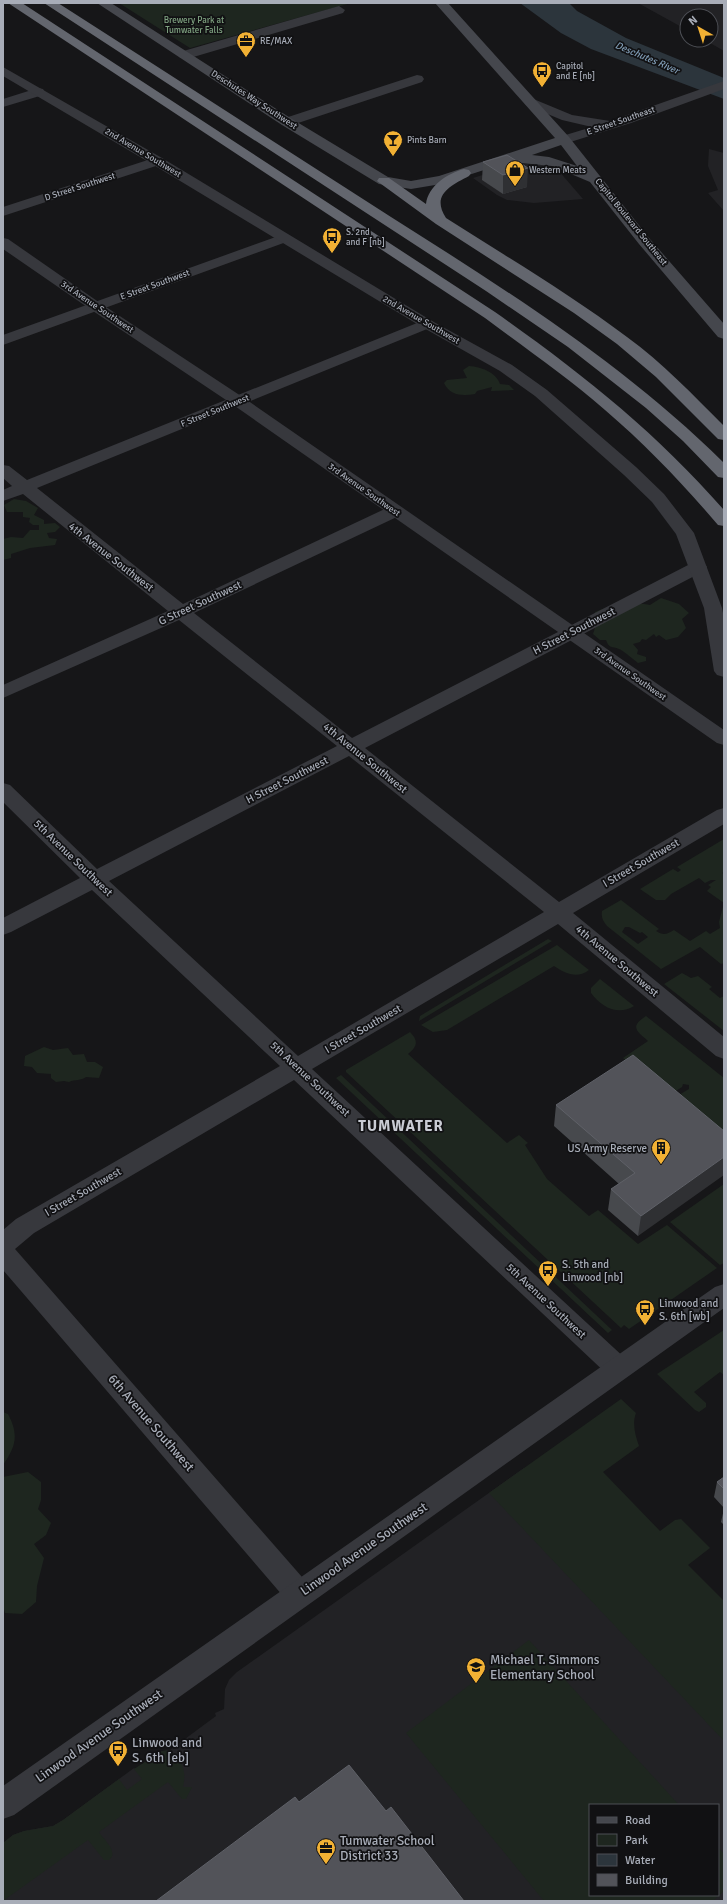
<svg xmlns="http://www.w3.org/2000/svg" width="727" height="1904" font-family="Signika,sans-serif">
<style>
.built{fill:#222225;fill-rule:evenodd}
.green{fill:#1e261f;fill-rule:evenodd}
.water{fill:#2c353c}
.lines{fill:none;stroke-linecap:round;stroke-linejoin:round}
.minor{fill:#37383d;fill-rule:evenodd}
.tertiary{fill:#37383d;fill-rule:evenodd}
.secondary{fill:#45474d;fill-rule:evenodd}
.motorway{fill:#63666e;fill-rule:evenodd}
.wall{fill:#47494d}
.shaded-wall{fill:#2f3033}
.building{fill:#525359;stroke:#5f6168}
.labels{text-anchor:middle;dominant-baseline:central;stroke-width:3.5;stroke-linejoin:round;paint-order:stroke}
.far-park-label{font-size:9px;fill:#7fa381;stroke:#111113}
.far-poi-label{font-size:9px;fill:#a8adb8;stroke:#111113;text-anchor:start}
.far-street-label{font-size:9px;fill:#a8adb8;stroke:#111113}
.far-water-label{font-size:10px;font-style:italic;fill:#7f9bb3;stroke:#111113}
.street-label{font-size:11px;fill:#a8adb8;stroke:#111113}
.poi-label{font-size:11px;fill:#a8adb8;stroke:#111113;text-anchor:start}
.near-street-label{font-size:13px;fill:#a8adb8;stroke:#111113}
.near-poi-label{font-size:13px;fill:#a8adb8;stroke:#111113;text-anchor:start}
.district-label{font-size:15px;font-weight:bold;letter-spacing:1px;fill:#c9ccd4;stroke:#111113}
</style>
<rect width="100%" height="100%" fill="#161618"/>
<path class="built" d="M 638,3 L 724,3 L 724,51 L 705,40 L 711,40 L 711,16 L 687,16 L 687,30 Z
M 709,149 L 724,153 L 724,211 L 708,193 L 718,190 L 708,166 Z
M 530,164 L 545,165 L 558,170 L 583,199 L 534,203 L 507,200 L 497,195 L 473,178 L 514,165 Z
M 524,1468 L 724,1635 L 724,1901 L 3,1901 L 3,1843 L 13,1835 L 24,1831 L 53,1826 L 63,1820 L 134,1768 L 135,1769 L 162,1751 L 170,1750 L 216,1716 L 215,1713 L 224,1709 L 225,1689 L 229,1680 L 237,1672 ZM 590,1805 L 718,1805 L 718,1895 L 590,1895 Z"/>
<path class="green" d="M 119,3 L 351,3 L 190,48 Z
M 469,366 C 481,367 496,372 500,384 L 509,385 L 514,390 L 491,391 L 492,387 L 477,391 L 475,394 C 463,396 450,396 444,383 L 447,380 L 467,378 L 463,370 Z
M 14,499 L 26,501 L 38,508 L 34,515 L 44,520 L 44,524 L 55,523 L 60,527 L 55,532 L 47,533 L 49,538 L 57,539 L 55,545 L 30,548 L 11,554 L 11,558 L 3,560 L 3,539 L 11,537 L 23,538 L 30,530 L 39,530 L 39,525 L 33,525 L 29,522 L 30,518 L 23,517 L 23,512 L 7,512 L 4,505 Z
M 661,598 L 679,604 L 689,613 L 682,619 L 686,628 L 678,637 L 666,640 L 659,635 L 656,637 L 654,634 L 646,640 L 642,639 L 640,642 L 633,644 L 638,650 L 637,654 L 646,657 L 646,661 L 638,663 C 637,662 621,649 619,649 C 612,646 609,649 606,640 L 600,640 L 593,634 L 595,628 L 592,624 L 595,612 C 613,604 631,601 650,605 Z
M 724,839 L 724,872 L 722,873 L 724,874 L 724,963 L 721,964 L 700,947 L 661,969 L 607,926 C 603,921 601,918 602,911 L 621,900 L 659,929 L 656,931 C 663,936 668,934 674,930 L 690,941 L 706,931 L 710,934 L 720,928 L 719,922 L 724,903 L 707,891 L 711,887 L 708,885 L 716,880 L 711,880 L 705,883 L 699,878 L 671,894 L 665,900 L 656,900 L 640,889 L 673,869 L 678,872 L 681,870 L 677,867 ZM 625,927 L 629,927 L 640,933 L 642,932 L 648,937 L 638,944 L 622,932 Z
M 548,939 L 552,941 L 419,1021 L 420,1016 Z
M 557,945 L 589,970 C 577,979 566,974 554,966 L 447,1030 L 433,1032 L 421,1025 Z
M 682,973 L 691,978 L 698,976 L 712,987 L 709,989 L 720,998 L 724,996 L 724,1031 L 664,984 Z
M 600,979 L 634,1006 C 618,1016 601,1007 591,993 L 591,988 Z
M 646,1016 L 724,1078 L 724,1130 L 716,1135 L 672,1099 L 689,1089 L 689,1085 L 683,1084 L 682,1087 L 668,1096 L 623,1058 L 648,1041 C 637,1031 629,1027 646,1016 Z
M 410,1032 C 419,1041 417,1047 408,1054 L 507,1143 L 519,1135 L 528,1143 L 525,1145 L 547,1179 L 589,1216 L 598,1210 L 638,1244 L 667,1225 L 717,1268 L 629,1329 L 624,1325 L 621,1328 L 346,1072 L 346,1070 Z
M 44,1047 L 53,1050 L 68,1048 L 73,1055 L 84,1054 L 87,1062 L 95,1062 L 103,1067 L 99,1078 L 86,1077 C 81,1081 75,1079 69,1082 L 64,1081 L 56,1082 L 51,1078 L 51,1074 L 37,1073 L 32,1067 L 24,1066 L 25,1056 Z
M 341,1075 L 612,1330 L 608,1333 L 336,1078 Z
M 724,1184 L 724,1263 L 720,1265 L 670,1222 Z
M 724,1330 L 724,1375 L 720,1372 L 694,1392 L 706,1403 L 706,1407 L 699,1412 L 695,1410 L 657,1374 Z
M 621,1399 L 636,1413 C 632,1423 635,1435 639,1446 L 603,1472 L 660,1531 L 675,1520 L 681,1519 L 710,1548 L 688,1565 L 724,1601 L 724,1741 L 489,1493 Z
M 3,1412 L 8,1414 C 19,1435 16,1446 3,1465 Z
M 28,1472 L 41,1482 L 41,1500 L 38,1509 L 51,1523 L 46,1535 L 34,1544 L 44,1558 L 37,1586 L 36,1602 L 22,1614 L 5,1613 L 3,1606 L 3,1477 Z
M 529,1640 L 679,1805 L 590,1805 L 590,1895 L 718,1895 L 718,1847 L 724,1854 L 724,1891 L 713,1901 L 544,1901 L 406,1733 Z
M 170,1750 C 182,1760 187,1771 183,1787 L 192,1787 L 186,1799 L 182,1799 L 168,1782 L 99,1832 C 104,1840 119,1852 109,1860 L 104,1860 L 88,1840 L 3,1901 L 3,1843 L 13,1835 L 24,1831 L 53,1826 L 63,1820 L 119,1779 L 127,1790 L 142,1779 L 134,1769 L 162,1751 Z"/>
<path class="water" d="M 520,3 L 569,3 L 577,11 L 626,38 L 724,78 L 724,99 L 591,49 L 561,33 Z"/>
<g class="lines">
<path class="minor" d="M 339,6 L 345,10 L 343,13 L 190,58 L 180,58 L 179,55 L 180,52 Z
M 417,75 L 422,76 L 424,79 L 422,82 L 292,125 L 282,125 L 280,122 L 282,119 Z
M 724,81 L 724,89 L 631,123 L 564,144 L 559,143 L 557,140 L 559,137 L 592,127 L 562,120 L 526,105 L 524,102 L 526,99 L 531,98 L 572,115 L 610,121 Z
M 38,88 L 43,89 L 45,92 L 43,95 L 3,107 L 3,99 Z
M 157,157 L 162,158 L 164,161 L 162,164 L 3,216 L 3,207 Z
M 284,234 L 289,235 L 291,238 L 289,241 L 3,345 L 3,335 Z
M 427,319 L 432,321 L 435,324 L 432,327 L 37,488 L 183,604 L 389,507 L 395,506 L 401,507 L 404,511 L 401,515 L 194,613 L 352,738 L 692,563 L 698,562 L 704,563 L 707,567 L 704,571 L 365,748 L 559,902 L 717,810 L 724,808 L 724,824 L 573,913 L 724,1037 L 724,1059 L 716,1056 L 558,924 L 312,1069 L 627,1360 L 631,1368 L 627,1376 L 618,1379 L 609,1376 L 294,1080 L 34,1233 L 15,1249 L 309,1585 L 313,1594 L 309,1603 L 299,1607 L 289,1603 L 3,1270 L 3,1230 L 16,1219 L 280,1066 L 92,890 L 11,932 L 3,935 L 3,918 L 80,878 L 3,802 L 3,783 L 10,785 L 97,869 L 337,746 L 179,620 L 3,698 L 3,685 L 168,611 L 23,494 L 3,501 L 3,490 L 12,486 L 3,478 L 3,465 L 9,466 L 27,480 ZM 349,756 L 544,912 L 298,1056 L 109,881 Z"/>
<path class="tertiary" d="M 3,67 L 162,158 L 432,321 L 512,365 L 547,390 L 636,467 L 664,494 L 694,533 L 722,608 L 724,618 L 724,677 L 717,675 L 714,671 L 704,608 L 676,534 L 652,502 L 624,475 L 535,396 L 500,371 L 422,327 L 152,164 L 3,76 Z
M 3,238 L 8,239 L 100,303 L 244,398 L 724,730 L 724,745 L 717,743 L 232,404 L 90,309 L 3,249 Z
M 724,1284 L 724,1308 L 14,1815 L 3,1819 L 3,1786 L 715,1287 Z"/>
<path class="secondary" d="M 97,3 L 111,3 L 292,119 L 388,177 L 411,181 L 439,176 L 555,138 L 435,3 L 448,3 L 569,137 L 649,238 L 724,324 L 724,339 L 718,337 L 639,244 L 590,182 L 552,166 L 521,163 L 515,160 L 441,184 L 411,189 L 379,184 L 282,125 ZM 561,145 L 577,166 L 549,157 L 532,155 Z"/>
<path class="motorway" d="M 8,3 L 22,3 L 495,312 C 580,372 655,431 724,510 L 724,526 L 718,525 C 683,484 646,445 605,410 C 567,377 525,348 485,318 Z
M 44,3 L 58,3 C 169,74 280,146 391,217 C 508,291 625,365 724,463 L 724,478 L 718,477 L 683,441 L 646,408 L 568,347 L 486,291 Z
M 464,169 L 469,170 L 471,173 L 469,176 C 450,186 431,195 446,218 C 507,257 570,294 627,337 C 663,363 693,395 724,426 L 724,440 L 718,439 L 656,377 L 617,344 L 574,313 L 436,224 L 377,181 L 379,178 L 389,178 L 426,204 C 428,186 448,173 464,169 Z"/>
</g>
<path class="wall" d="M 483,162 L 527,187 L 503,194 L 482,180 Z
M 556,1105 L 724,1131 L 638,1236 L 608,1210 L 611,1189 L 619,1184 L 554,1126 Z
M 724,1477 L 724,1508 L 714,1497 L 717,1482 Z
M 724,1509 L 724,1525 L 721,1522 Z"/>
<path class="shaded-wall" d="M 528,168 L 527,187 L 503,194 L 503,175 Z
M 724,1157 L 724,1175 L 638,1236 L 641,1216 Z"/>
<path class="building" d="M 507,155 L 528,168 L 503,175 L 483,162 Z
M 633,1055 L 724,1131 L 724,1157 L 641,1216 L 611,1189 L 635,1173 L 556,1105 Z
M 724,1477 L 724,1489 L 717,1482 Z
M 349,1765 L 386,1811 L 391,1807 L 464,1901 L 156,1901 L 295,1797 L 299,1802 Z"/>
<defs>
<g id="office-pin" transform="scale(1)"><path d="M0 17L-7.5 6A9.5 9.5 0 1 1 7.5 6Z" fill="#f2b134" stroke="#111113"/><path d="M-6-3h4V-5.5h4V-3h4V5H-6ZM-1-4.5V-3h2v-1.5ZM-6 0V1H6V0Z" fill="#111"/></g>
<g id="bus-pin" transform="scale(1)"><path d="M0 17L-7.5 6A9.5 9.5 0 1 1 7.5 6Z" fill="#f2b134" stroke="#111113"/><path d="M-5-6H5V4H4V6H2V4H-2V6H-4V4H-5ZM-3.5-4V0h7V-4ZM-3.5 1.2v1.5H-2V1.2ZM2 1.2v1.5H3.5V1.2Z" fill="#111"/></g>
<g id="bar-pin" transform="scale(1)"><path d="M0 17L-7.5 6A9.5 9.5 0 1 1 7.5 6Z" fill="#f2b134" stroke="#111113"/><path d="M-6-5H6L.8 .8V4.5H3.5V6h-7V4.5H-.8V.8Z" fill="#111"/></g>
<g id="shop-pin" transform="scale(1)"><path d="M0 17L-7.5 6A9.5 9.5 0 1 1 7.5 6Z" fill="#f2b134" stroke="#111113"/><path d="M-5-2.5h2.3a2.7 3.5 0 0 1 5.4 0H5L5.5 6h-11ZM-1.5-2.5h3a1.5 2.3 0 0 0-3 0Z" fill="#111"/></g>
<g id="building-pin" transform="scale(1)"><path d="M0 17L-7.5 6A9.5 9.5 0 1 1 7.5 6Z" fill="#f2b134" stroke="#111113"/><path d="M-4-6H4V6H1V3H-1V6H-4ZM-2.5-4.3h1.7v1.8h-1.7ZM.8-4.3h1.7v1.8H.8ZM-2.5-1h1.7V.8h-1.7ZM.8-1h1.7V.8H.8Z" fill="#111"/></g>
<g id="school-pin" transform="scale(1)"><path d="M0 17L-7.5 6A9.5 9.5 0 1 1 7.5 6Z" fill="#f2b134" stroke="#111113"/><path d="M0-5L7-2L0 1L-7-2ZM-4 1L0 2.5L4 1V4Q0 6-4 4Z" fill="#111"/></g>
</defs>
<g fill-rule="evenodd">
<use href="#office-pin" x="246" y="41"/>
<use href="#bus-pin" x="542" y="71"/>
<use href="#bar-pin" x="393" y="140"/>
<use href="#shop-pin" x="515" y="170"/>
<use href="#bus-pin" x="332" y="237"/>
<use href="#building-pin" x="661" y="1148"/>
<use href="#bus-pin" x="548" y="1270"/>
<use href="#bus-pin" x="645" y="1309"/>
<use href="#school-pin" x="476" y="1667"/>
<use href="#bus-pin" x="118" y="1750"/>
<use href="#office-pin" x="326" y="1848"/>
</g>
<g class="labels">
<g class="far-park-label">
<text x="194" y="20">Brewery Park at<tspan x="194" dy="10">Tumwater Falls</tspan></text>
</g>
<g class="far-poi-label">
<text x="260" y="41">RE/MAX</text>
<text x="556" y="66">Capitol<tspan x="556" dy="10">and E [nb]</tspan></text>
<text x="407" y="140">Pints Barn</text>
<text x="529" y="170">Western Meats</text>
<text x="346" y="232">S. 2nd<tspan x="346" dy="10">and F [nb]</tspan></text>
</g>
<g class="far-street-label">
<text transform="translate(254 100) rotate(33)">Deschutes Way Southwest</text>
<text transform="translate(621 121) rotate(-19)">E Street Southeast</text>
<text transform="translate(143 153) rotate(31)">2nd Avenue Southwest</text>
<text transform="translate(80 187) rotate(-18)">D Street Southwest</text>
<text transform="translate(631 222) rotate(51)">Capitol Boulevard Southeast</text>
<text transform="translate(155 285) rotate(-20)">E Street Southwest</text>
<text transform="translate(97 307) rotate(34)">3rd Avenue Southwest</text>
<text transform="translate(421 320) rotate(30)">2nd Avenue Southwest</text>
<text transform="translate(215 411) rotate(-22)">F Street Southwest</text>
<text transform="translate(364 490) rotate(35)">3rd Avenue Southwest</text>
<text transform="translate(630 674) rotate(35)">3rd Avenue Southwest</text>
</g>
<g class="far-water-label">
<text transform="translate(647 58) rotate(23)">Deschutes River</text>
</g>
<g class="street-label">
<text transform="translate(111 557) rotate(38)">4th Avenue Southwest</text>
<text transform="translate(200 603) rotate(-25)">G Street Southwest</text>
<text transform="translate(574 631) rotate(-27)">H Street Southwest</text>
<text transform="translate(365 758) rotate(39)">4th Avenue Southwest</text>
<text transform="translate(287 780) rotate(-27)">H Street Southwest</text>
<text transform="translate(73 858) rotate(44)">5th Avenue Southwest</text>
<text transform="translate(641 863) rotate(-30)">I Street Southwest</text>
<text transform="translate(617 961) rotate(40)">4th Avenue Southwest</text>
<text transform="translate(363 1029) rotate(-30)">I Street Southwest</text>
<text transform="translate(310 1079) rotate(43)">5th Avenue Southwest</text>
<text transform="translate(83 1192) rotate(-30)">I Street Southwest</text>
<text transform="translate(546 1301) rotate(43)">5th Avenue Southwest</text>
</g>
<g class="poi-label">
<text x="647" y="1148" text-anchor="end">US Army Reserve</text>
<text x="562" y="1264">S. 5th and<tspan x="562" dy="13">Linwood [nb]</tspan></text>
<text x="659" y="1303">Linwood and<tspan x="659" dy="13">S. 6th [wb]</tspan></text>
</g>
<g class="near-street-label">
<text transform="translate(151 1423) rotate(49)">6th Avenue Southwest</text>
<text transform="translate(364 1549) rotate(-35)">Linwood Avenue Southwest</text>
<text transform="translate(99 1736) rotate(-35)">Linwood Avenue Southwest</text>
</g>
<g class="near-poi-label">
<text x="490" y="1660">Michael T. Simmons<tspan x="490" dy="15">Elementary School</tspan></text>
<text x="132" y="1743">Linwood and<tspan x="132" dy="15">S. 6th [eb]</tspan></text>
<text x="340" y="1841">Tumwater School<tspan x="340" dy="15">District 33</tspan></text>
</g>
<g class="district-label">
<text x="401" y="1126">TUMWATER</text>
</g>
</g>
<rect width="727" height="1904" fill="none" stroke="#a8adb8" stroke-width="8"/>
<rect x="589" y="1804" width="130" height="92" fill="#111113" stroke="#4d4f55"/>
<rect x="597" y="1817" width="20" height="6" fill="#45474d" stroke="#4d4f55"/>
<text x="625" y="1824" font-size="12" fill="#a8adb8">Road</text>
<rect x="597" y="1834" width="20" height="12" fill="#1e261f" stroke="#4d4f55"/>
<text x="625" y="1844" font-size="12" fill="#a8adb8">Park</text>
<rect x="597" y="1854" width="20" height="12" fill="#2c353c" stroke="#4d4f55"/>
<text x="625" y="1864" font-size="12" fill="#a8adb8">Water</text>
<rect x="597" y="1874" width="20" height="12" fill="#525359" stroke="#4d4f55"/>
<text x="625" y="1884" font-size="12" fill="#a8adb8">Building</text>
<g transform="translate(699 28) rotate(321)"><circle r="19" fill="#111113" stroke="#4d4f55"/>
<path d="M0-3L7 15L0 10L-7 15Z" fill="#f2b134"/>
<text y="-6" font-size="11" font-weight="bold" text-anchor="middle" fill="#a8adb8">N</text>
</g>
</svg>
